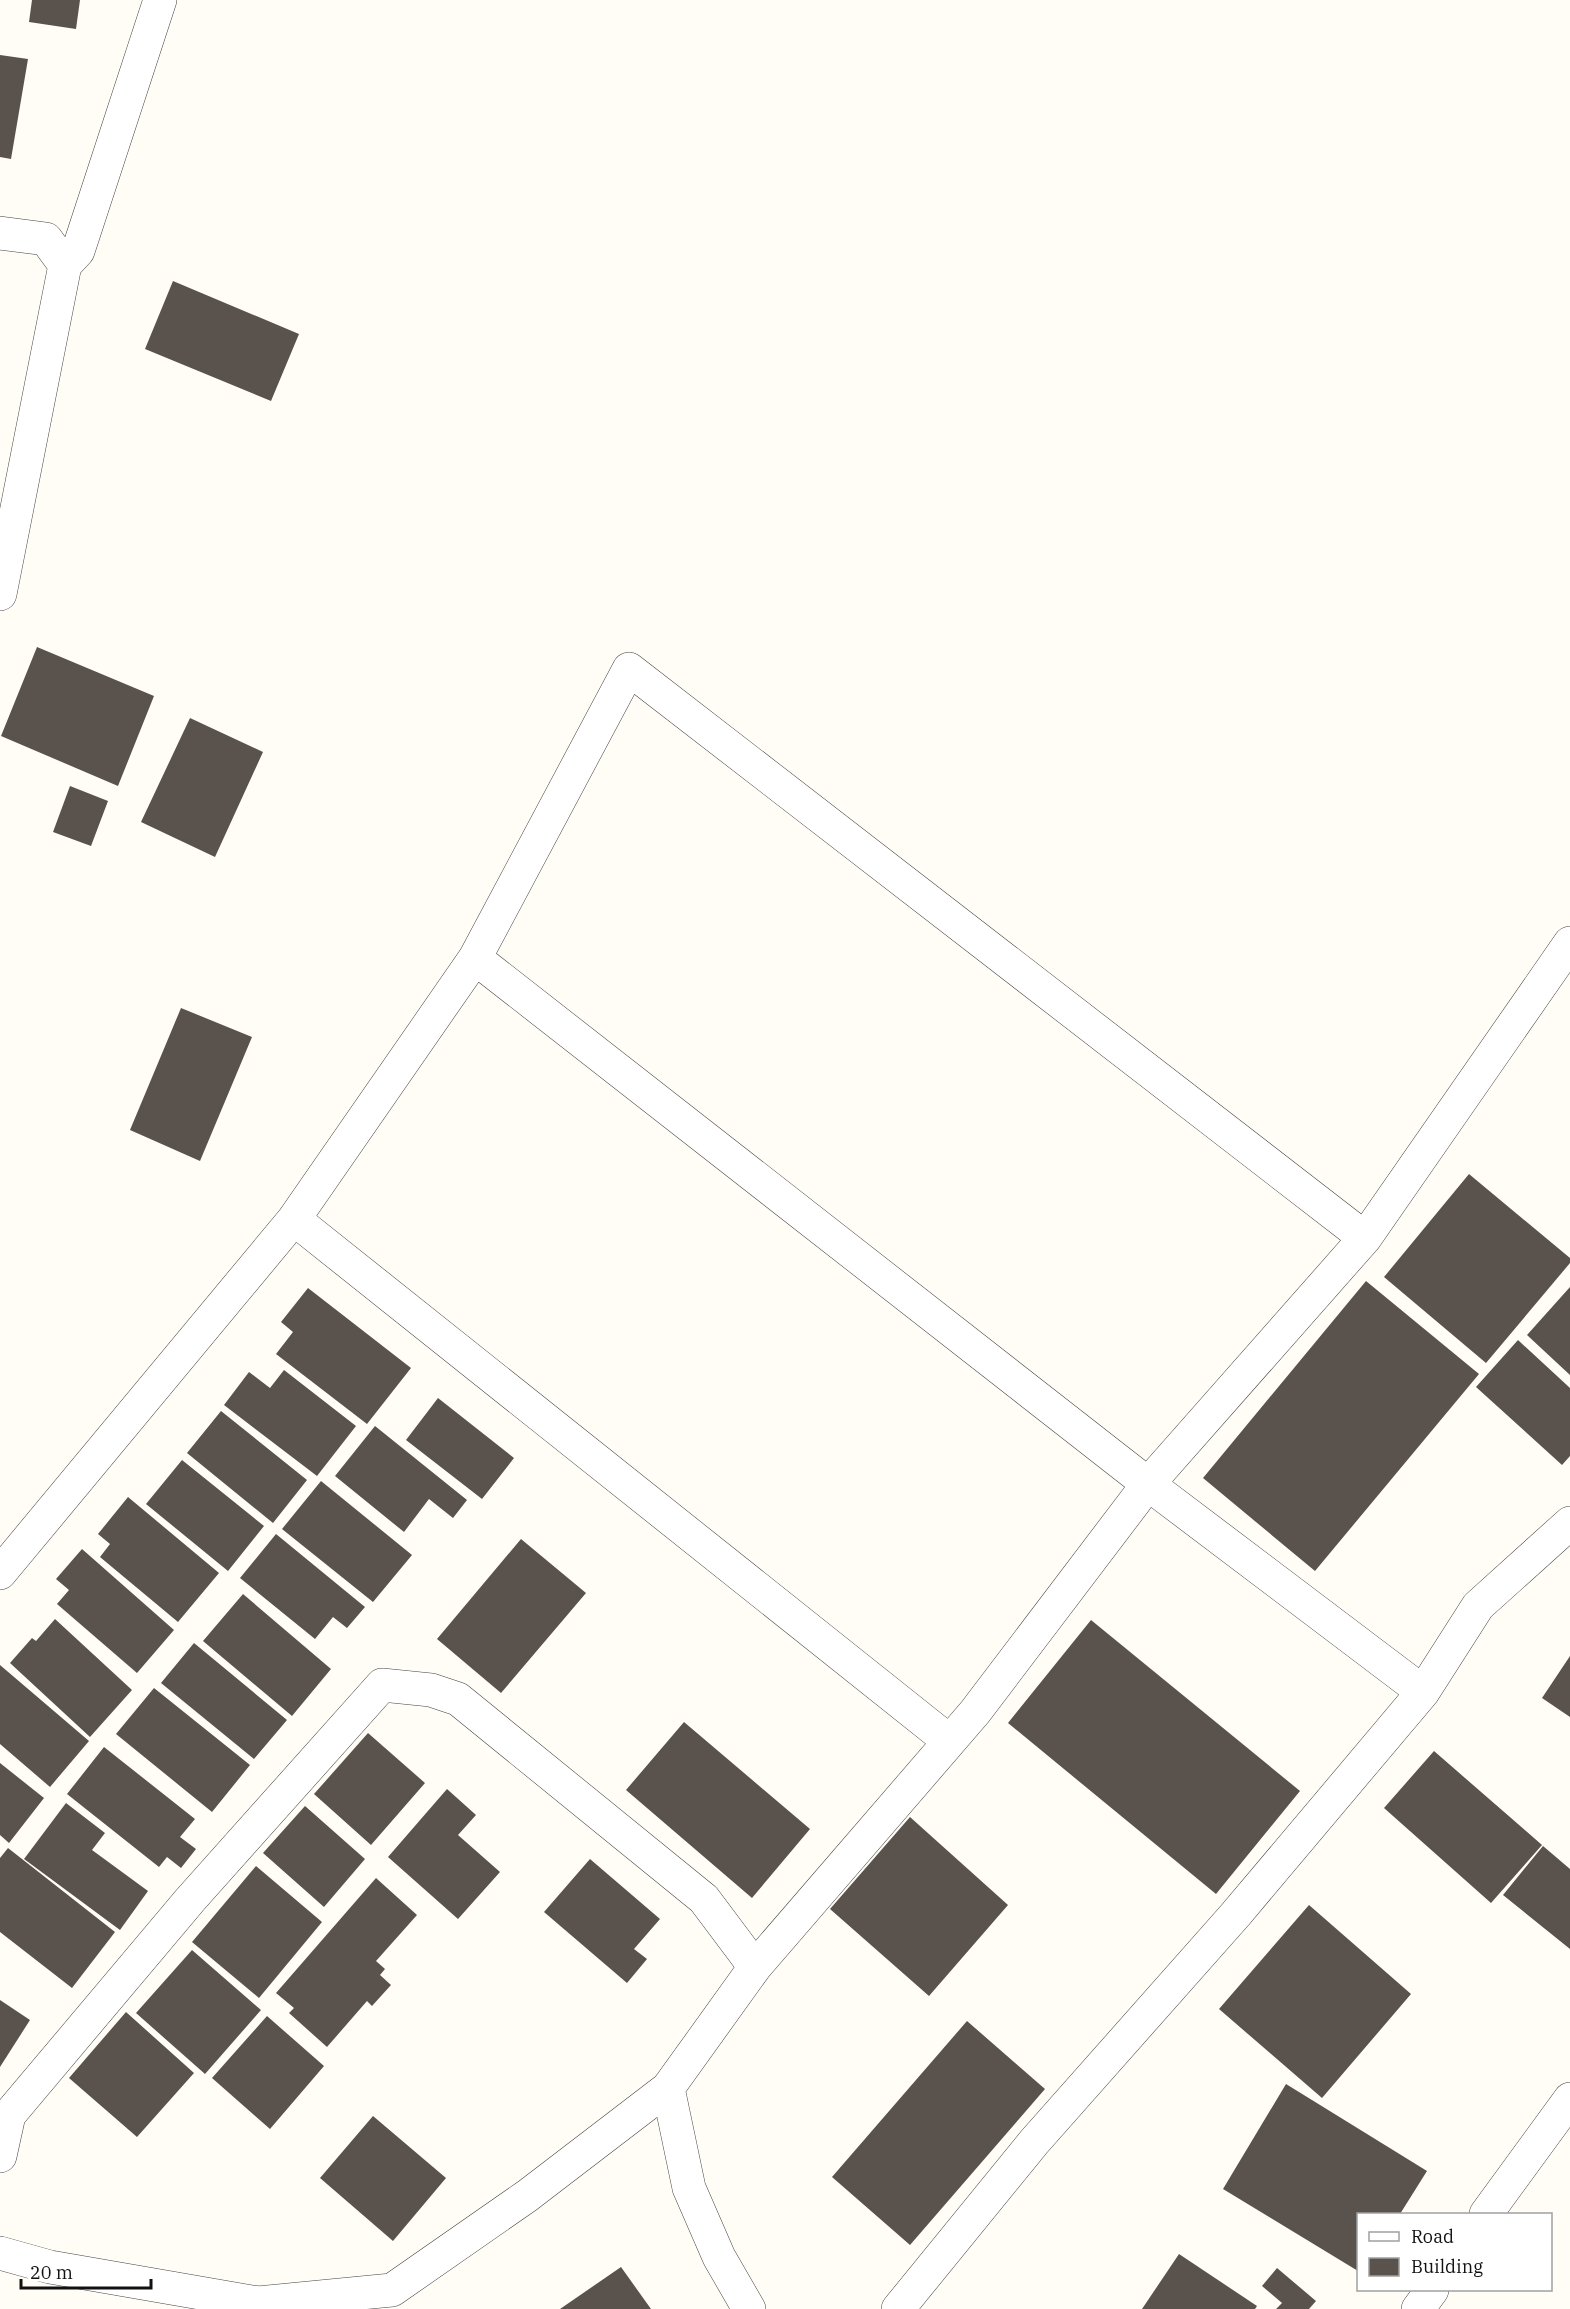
<svg xmlns="http://www.w3.org/2000/svg" width="1570" height="2309" font-family="'IBM Plex Serif',serif">
<style>
.building{fill:#5a524d}
.lines{fill:none;stroke-linecap:round;stroke-linejoin:round}
.street-casing{stroke:#444;stroke-width:34}
.street{stroke:#fff;stroke-width:33}
</style>
<rect width="100%" height="100%" fill="#fffdf5"/>
<path class="building" d="M 32,0 L 80,0 L 76,29 L 29,22 Z
M 0,55 L 28,59 L 11,159 L 0,157 Z
M 173,281 L 299,334 L 271,401 L 145,349 Z
M 37,647 L 154,696 L 118,786 L 1,736 Z
M 190,718 L 263,752 L 215,857 L 141,822 Z
M 70,786 L 108,801 L 91,846 L 53,832 Z
M 181,1008 L 252,1037 L 200,1161 L 130,1130 Z
M 1469,1174 L 1570,1258 L 1570,1263 L 1486,1363 L 1384,1277 Z
M 1366,1281 L 1479,1374 L 1315,1571 L 1203,1478 Z
M 1570,1287 L 1570,1375 L 1527,1335 Z
M 308,1288 L 411,1368 L 367,1424 L 276,1354 L 293,1332 L 281,1322 Z
M 1518,1340 L 1570,1388 L 1570,1456 L 1562,1465 L 1476,1387 Z
M 284,1370 L 356,1426 L 317,1476 L 224,1405 L 249,1372 L 270,1388 Z
M 438,1398 L 514,1458 L 482,1499 L 406,1440 Z
M 221,1411 L 307,1480 L 273,1523 L 187,1453 Z
M 375,1426 L 467,1500 L 453,1518 L 429,1499 L 404,1532 L 335,1476 Z
M 182,1460 L 264,1526 L 228,1571 L 146,1504 Z
M 321,1481 L 412,1555 L 373,1602 L 282,1529 Z
M 128,1497 L 219,1573 L 178,1622 L 100,1557 L 110,1544 L 98,1534 Z
M 276,1534 L 365,1607 L 347,1628 L 333,1617 L 315,1639 L 240,1578 Z
M 521,1539 L 586,1593 L 501,1693 L 437,1639 Z
M 82,1549 L 174,1630 L 137,1673 L 57,1604 L 69,1590 L 56,1579 Z
M 243,1594 L 331,1669 L 292,1716 L 203,1641 Z
M 55,1619 L 132,1690 L 90,1737 L 10,1663 L 32,1638 L 36,1641 Z
M 1091,1620 L 1300,1791 L 1216,1894 L 1008,1723 Z
M 194,1643 L 287,1720 L 254,1759 L 161,1683 Z
M 1570,1656 L 1570,1717 L 1542,1698 Z
M 0,1665 L 89,1741 L 50,1787 L 0,1744 Z
M 154,1688 L 250,1765 L 212,1812 L 116,1734 Z
M 684,1722 L 810,1829 L 752,1898 L 626,1790 Z
M 368,1733 L 425,1783 L 371,1845 L 314,1794 Z
M 104,1747 L 195,1819 L 180,1837 L 196,1849 L 181,1868 L 167,1857 L 159,1867 L 67,1794 Z
M 1434,1751 L 1542,1845 L 1491,1903 L 1384,1808 Z
M 0,1763 L 44,1798 L 9,1843 L 0,1835 Z
M 447,1789 L 476,1815 L 458,1835 L 500,1872 L 458,1919 L 388,1857 Z
M 66,1803 L 105,1833 L 92,1850 L 148,1891 L 120,1930 L 24,1859 Z
M 305,1806 L 365,1859 L 324,1907 L 263,1853 Z
M 910,1817 L 1008,1905 L 929,1996 L 830,1909 Z
M 1543,1846 L 1570,1869 L 1570,1949 L 1503,1895 Z
M 8,1848 L 115,1932 L 72,1988 L 0,1932 L 0,1858 Z
M 590,1859 L 660,1919 L 634,1949 L 647,1959 L 627,1983 L 544,1912 Z
M 256,1866 L 322,1922 L 259,1998 L 192,1942 Z
M 376,1878 L 417,1915 L 376,1961 L 385,1969 L 380,1975 L 391,1985 L 372,2006 L 367,2001 L 327,2047 L 289,2013 L 294,2008 L 276,1993 Z
M 1309,1905 L 1411,1994 L 1322,2098 L 1219,2009 Z
M 192,1950 L 261,2010 L 205,2074 L 136,2013 Z
M 0,2000 L 30,2020 L 0,2067 Z
M 126,2012 L 194,2073 L 137,2137 L 69,2078 Z
M 267,2016 L 324,2066 L 270,2129 L 212,2078 Z
M 967,2021 L 1045,2089 L 910,2245 L 832,2177 Z
M 1286,2084 L 1427,2171 L 1400,2214 L 1358,2214 L 1358,2271 L 1223,2189 Z
M 373,2116 L 446,2178 L 393,2241 L 320,2178 Z
M 1179,2254 L 1257,2306 L 1255,2309 L 1142,2309 Z
M 621,2267 L 651,2309 L 560,2309 Z
M 1277,2268 L 1316,2301 L 1309,2309 L 1276,2309 L 1282,2303 L 1262,2286 Z"/>
<g class="lines">
<g class="street-casing">
<path id="street" d="M 0,233 L 46,239 L 65,265 L 78,251 L 160,0
M 0,594 L 65,265
M 475,958 L 629,669 L 1365,1238 L 1148,1484 L 475,958 L 294,1219 L 949,1741
M 1365,1238 L 1570,943
M 0,1573 L 294,1219
M 0,2156 L 9,2115 L 190,1900 L 382,1685 L 431,1690 L 458,1699 L 704,1899 L 755,1967
M 1486,2214 L 1570,2099
M 0,2253 L 50,2267 L 258,2303 L 392,2290 L 527,2196 L 668,2088
M 749,2309 L 719,2257 L 689,2188 L 668,2088 L 755,1967 L 975,1712 L 1148,1484 L 1423,1692
M 898,2309 L 1034,2142 L 1236,1914 L 1423,1692 L 1478,1606 L 1570,1523
M 1418,2309 L 1432,2290"/>
</g>
<use href="#street" class="street"/>
</g>
<rect x="1357" y="2213" width="195" height="78" fill="#ffffff" stroke="#a0a0a0" stroke-width="1.5"/>
<rect x="1369" y="2232" width="30" height="9" fill="#ffffff" stroke="#a0a0a0" stroke-width="1.5"/>
<text x="1411" y="2243" font-size="18" fill="#111111">Road</text>
<rect x="1369" y="2258" width="30" height="18" fill="#5a524d" stroke="#a0a0a0" stroke-width="1.5"/>
<text x="1411" y="2273" font-size="18" fill="#111111">Building</text>
<path d="M21 2279v9h130v-9" fill="none" stroke="#111111" stroke-width="3"/>
<text x="30" y="2279" font-size="18" fill="#111111" stroke="#ffffff" stroke-width="4.5" paint-order="stroke">20 m</text>
</svg>
